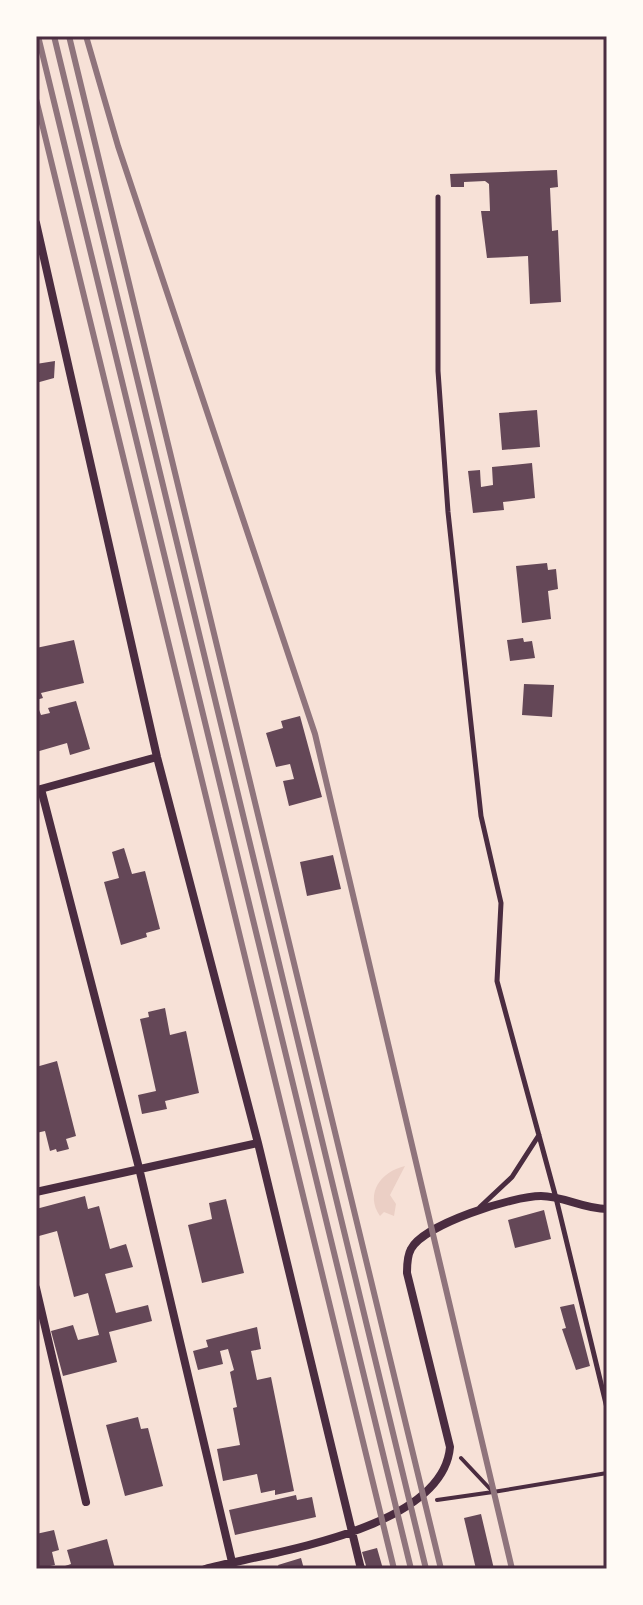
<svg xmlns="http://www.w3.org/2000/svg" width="643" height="1605" font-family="Merriweather,serif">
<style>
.green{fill:#ebcfc5}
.building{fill:#644757}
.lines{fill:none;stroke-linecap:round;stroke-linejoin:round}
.path{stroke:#4a2c40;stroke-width:4}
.service{stroke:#4a2c40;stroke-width:5}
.minor{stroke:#4a2c40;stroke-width:8}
.rail{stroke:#8f747c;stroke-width:6}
.neatline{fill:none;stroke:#4a2c40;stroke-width:3}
</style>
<rect width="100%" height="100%" fill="#f7e1d7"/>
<path class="green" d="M 405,1166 L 390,1195 L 396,1204 L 394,1216 L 384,1212 L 380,1216 C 364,1193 382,1171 405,1166 Z"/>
<path class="building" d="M 557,170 L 558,187 L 550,188 L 552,231 L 558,230 L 561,302 L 530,304 L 528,256 L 487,258 L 481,211 L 490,211 L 489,184 L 485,181 L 464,182 L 464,187 L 451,187 L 450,174 Z
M 55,361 L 54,378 L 36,383 L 36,364 Z
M 537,410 L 540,447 L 502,450 L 499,413 Z
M 532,463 L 535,498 L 503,502 L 504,510 L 473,513 L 468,471 L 480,470 L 481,487 L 493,485 L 492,467 Z
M 547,563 L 548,570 L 556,569 L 558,589 L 548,591 L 551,619 L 522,623 L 516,566 Z
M 523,638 L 524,642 L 532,641 L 535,658 L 510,661 L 507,640 Z
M 74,640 L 84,683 L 41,693 L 43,698 L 36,700 L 36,648 Z
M 524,684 L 554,685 L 552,717 L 522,715 Z
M 76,701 L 90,749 L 70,755 L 67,743 L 36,752 L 36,702 L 41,715 L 50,713 L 48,708 Z
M 300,716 L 322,797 L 289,806 L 283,781 L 294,779 L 290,764 L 276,767 L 266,733 L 283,728 L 281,721 Z
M 124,848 L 132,874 L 145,871 L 160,929 L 146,933 L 147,937 L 121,945 L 104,882 L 119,878 L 112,852 Z
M 333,855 L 341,889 L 307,896 L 300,862 Z
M 165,1008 L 170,1035 L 186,1031 L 199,1093 L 165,1101 L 167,1109 L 142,1114 L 138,1095 L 156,1091 L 140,1019 L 149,1017 L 148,1012 Z
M 57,1061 L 76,1136 L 66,1139 L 69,1149 L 57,1152 L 56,1149 L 50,1151 L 45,1131 L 36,1133 L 36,1067 Z
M 85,1196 L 88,1209 L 99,1206 L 110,1249 L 126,1244 L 133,1267 L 105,1274 L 116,1313 L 148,1305 L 152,1321 L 109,1332 L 117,1362 L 63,1376 L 51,1331 L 73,1325 L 78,1340 L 99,1335 L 88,1293 L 74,1297 L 57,1231 L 39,1236 L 36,1209 Z
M 226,1199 L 244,1273 L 202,1283 L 188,1225 L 212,1219 L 209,1203 Z
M 544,1210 L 551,1239 L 515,1248 L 508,1220 Z
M 574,1304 L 590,1366 L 576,1370 L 562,1329 L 566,1328 L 560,1307 Z
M 257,1327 L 261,1349 L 251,1351 L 257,1380 L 271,1377 L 294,1491 L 275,1495 L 275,1490 L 261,1493 L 257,1474 L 223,1481 L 217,1449 L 240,1445 L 233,1408 L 237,1407 L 230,1372 L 234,1370 L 228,1349 L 220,1351 L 223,1364 L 198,1370 L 193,1351 L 208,1347 L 206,1340 Z
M 138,1417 L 141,1429 L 148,1428 L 163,1486 L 125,1496 L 106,1425 Z
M 296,1495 L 297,1500 L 312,1497 L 316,1517 L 235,1535 L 229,1510 Z
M 481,1514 L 494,1569 L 476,1569 L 464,1518 Z
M 54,1530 L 59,1550 L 52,1552 L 55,1565 L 36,1569 L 36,1534 Z
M 107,1539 L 115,1569 L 56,1569 L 71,1564 L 67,1550 Z
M 377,1548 L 383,1569 L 367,1569 L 362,1552 Z
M 301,1558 L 304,1569 L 280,1569 L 278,1565 Z"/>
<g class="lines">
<path class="path" d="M 461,1458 L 493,1492 L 607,1473
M 437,1500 L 493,1492"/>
<path class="service" d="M 438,197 L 438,371 L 448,512 L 481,816 L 501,903 L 497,981 L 556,1198 L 607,1408
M 480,1207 L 512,1177 L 539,1135"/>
<path class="minor" d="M 36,223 L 157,757 L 258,1143 L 361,1569
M 41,789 L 139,1168 L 232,1562
M 37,790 L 157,757
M 36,1192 L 258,1143
M 36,1288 L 86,1502
M 205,1569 C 270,1552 443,1530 450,1447 L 407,1273 C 407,1265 407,1256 411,1249 C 424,1224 513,1196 541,1196 C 564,1196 583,1209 607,1209"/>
<path class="rail" d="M 38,36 L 411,1569
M 54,36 L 426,1569
M 69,36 L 441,1569
M 86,36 L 118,146 L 315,734 L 512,1569
M 36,99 L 394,1569"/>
</g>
<rect width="643" height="1605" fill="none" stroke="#fffaf5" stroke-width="76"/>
<rect x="38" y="38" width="567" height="1529" class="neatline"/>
</svg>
